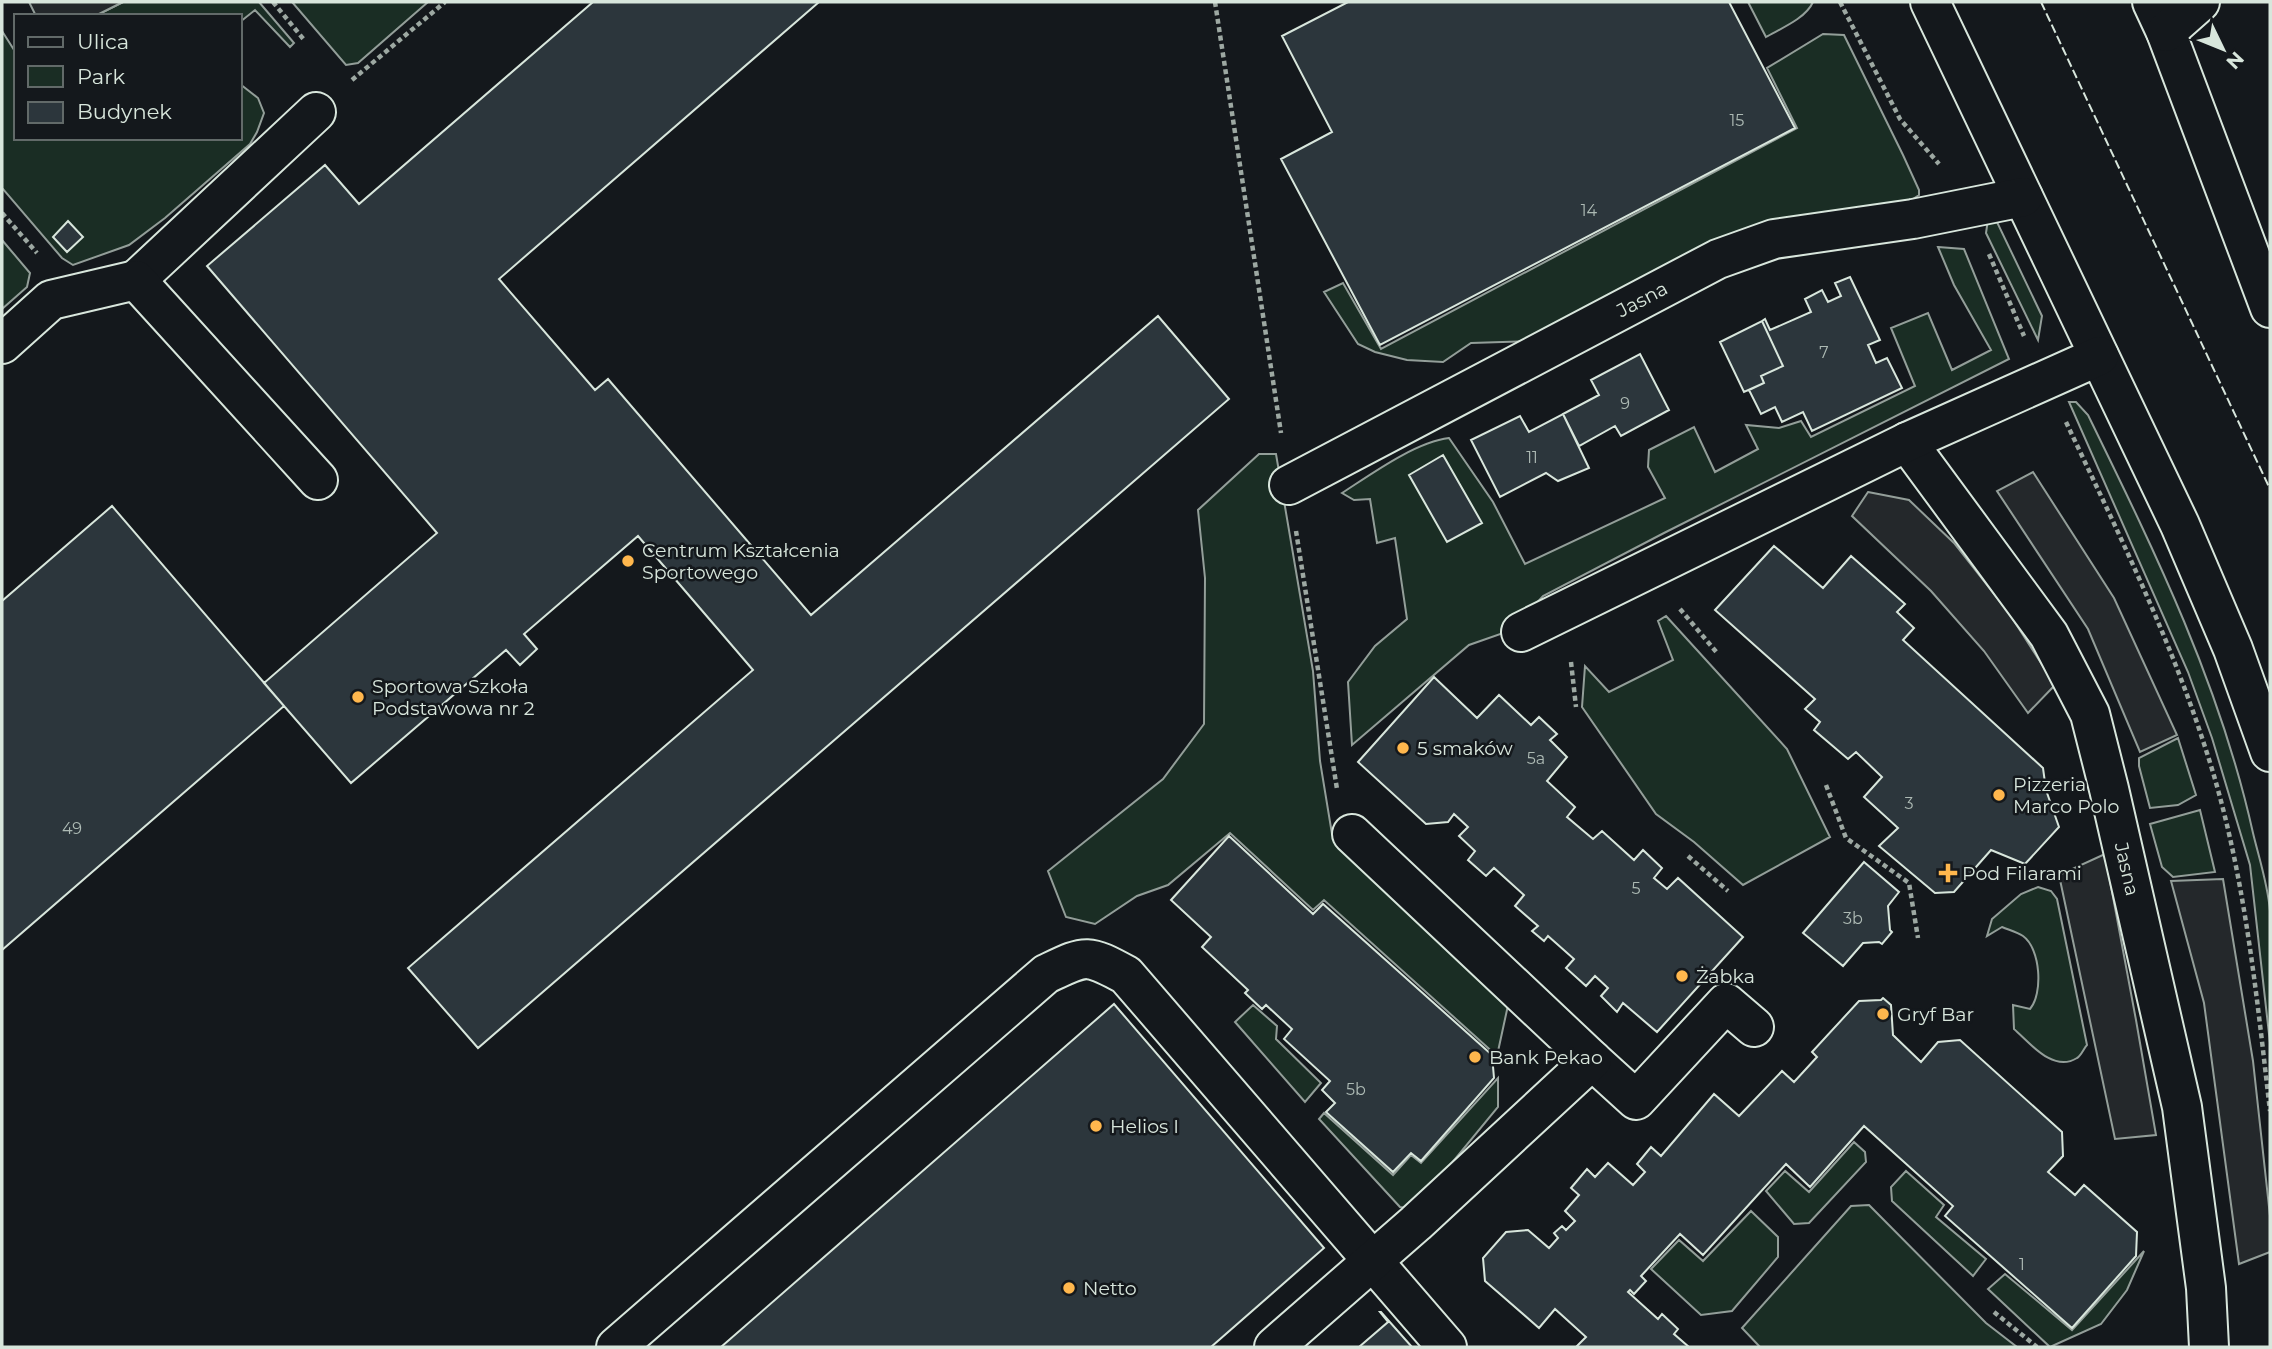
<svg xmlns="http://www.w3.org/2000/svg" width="2272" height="1349" font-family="Montserrat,sans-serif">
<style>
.green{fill:#1a2d24;stroke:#939e99;stroke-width:2}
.parking{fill:#24282b;stroke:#939e99;stroke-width:2}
.building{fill:#2c363c;stroke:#d8e6dc;stroke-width:2}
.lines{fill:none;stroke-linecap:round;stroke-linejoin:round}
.minor-casing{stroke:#d8e6dc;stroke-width:42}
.path{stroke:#9da8a2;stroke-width:4.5;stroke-dasharray:5 3.5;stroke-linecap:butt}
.minor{stroke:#14181c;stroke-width:38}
.fence{stroke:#d8e6dc;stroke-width:2;stroke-dasharray:9 3.5;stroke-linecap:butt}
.poi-dot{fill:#ffb74d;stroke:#14181c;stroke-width:2.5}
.labels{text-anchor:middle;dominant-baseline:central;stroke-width:5;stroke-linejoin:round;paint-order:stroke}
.number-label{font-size:16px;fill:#adbab4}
.street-label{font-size:19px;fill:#d8e6dc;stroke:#14181c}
.poi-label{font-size:19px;fill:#d8e6dc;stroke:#14181c;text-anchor:start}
</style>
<rect width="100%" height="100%" fill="#14181c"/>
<path class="green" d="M 123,2 L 259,2 L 294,43 L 290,47 L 255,10 L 240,22 L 240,16 L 95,16 Z
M 292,2 L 428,2 L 358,63 L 346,65 Z
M 1748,2 L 1813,2 C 1806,18 1782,28 1766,37 Z
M 2,31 L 16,53 L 16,138 L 240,138 L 240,84 L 258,98 L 264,113 L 257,132 L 250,144 L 165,218 L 129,245 L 73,265 L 62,258 L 2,188 Z
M 1823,34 L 1844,35 L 1903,155 L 1919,190 L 1919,195 L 1913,199 L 1536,341 L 1471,343 L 1443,362 L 1407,360 L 1375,352 L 1358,344 L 1324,292 L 1343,283 L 1381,349 L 1797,128 L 1767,68 Z
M 1988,219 L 1997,222 L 2042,316 L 2038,340 L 1986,233 Z
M 2,240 L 30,273 L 27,287 L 2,309 Z
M 1938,247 L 1964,249 L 2009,359 L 1664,533 L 1543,596 L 1512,630 L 1469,645 L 1352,745 L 1348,682 L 1375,646 L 1407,619 L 1395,538 L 1377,543 L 1370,499 L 1354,500 L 1342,493 C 1370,475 1415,442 1449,438 L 1493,502 L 1525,564 L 1665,498 L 1648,467 L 1649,450 L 1694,427 L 1715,472 L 1758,449 L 1746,425 L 1779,428 L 1801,421 L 1811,437 L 1915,386 L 1891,328 L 1928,313 L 1952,370 L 1991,350 L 1954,285 Z
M 2069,402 L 2076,402 L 2088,415 C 2155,552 2220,684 2253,833 C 2259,858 2268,885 2270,911 C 2272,954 2270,999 2270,1043 L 2250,865 L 2212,738 L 2188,672 Z
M 1259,454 L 1276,454 L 1313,671 L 1320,761 L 1332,834 L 1510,996 L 1497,1056 L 1324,900 L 1313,910 L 1230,833 L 1168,885 L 1137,896 L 1095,924 L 1066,917 L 1048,871 L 1163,779 L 1204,724 L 1205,578 L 1198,510 Z
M 1666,616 L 1787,749 L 1830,837 L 1743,885 L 1694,842 L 1656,814 L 1582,707 L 1585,666 L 1609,692 L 1673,660 L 1658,621 Z
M 2178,738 L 2196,795 L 2178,805 L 2150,808 L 2139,766 L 2139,758 Z
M 2200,810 L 2215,872 L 2173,877 L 2162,867 L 2150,824 Z
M 2038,887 L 2051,891 L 2057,899 L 2087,1045 C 2084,1048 2081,1056 2077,1058 C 2053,1073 2030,1043 2014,1029 L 2013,1005 L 2030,1009 C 2043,994 2041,949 2023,936 C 2017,932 2009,930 2002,927 L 1987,936 L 1992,919 L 2021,894 Z
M 1253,1005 L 1277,1026 L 1276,1039 L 1321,1083 L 1305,1102 L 1235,1022 Z
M 1498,1078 L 1498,1107 L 1437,1181 L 1411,1209 L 1400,1207 L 1319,1119 L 1324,1113 L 1393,1175 L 1411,1155 L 1421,1163 Z
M 1854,1142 L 1865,1152 L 1866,1162 L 1809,1223 L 1794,1224 L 1766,1191 L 1785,1171 L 1809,1192 Z
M 1906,1171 L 1944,1205 L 1936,1217 L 1986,1259 L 1973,1276 L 1892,1201 L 1891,1187 Z
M 1869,1205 L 1986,1323 L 2017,1347 L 1760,1347 L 1742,1328 L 1851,1206 Z
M 1751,1211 L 1778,1237 L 1778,1257 L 1732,1311 L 1701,1315 L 1651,1269 L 1679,1240 L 1703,1261 Z
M 2144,1251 L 2127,1290 L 2101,1324 L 2050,1347 L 1988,1289 L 2005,1274 L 2072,1330 Z"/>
<path class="parking" d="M 29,2 L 123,2 L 95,16 L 36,16 Z
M 2033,472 L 2114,598 L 2177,735 L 2140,752 L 2088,629 L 1997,491 Z
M 1868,492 L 1909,500 L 1954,543 L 2009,613 L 2055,685 L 2028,713 L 1984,651 L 1931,591 L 1852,516 Z
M 2105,854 L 2136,1020 L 2156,1135 L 2115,1139 L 2059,875 Z
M 2223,879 L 2253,1061 L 2270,1216 L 2270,1252 L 2239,1264 L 2204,1003 L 2171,881 Z"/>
<path class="building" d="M 593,2 L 819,2 L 499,279 L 595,390 L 608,379 L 811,615 L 1158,316 L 1229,399 L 478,1048 L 408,968 L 753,670 L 638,536 L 524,634 L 537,649 L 520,665 L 506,650 L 351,783 L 264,683 L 437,533 L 207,266 L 325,165 L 359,204 Z
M 1348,2 L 1729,2 L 1795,128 L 1380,345 L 1281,159 L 1332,132 L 1282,36 Z
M 68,221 L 83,237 L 67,252 L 53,237 Z
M 1850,277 L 1880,340 L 1868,345 L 1876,363 L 1887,358 L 1902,388 L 1812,431 L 1803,412 L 1782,422 L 1775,407 L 1761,414 L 1749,390 L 1764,383 L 1761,376 L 1783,366 L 1762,321 L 1765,319 L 1770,330 L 1811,312 L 1805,299 L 1822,290 L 1828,302 L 1841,296 L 1835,283 Z
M 1762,321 L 1783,366 L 1761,376 L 1764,383 L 1744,392 L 1720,342 Z
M 1640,354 L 1669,410 L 1621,436 L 1615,426 L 1579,446 L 1563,414 L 1599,395 L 1591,380 Z
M 1563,414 L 1589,468 L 1558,481 L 1546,473 L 1500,497 L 1471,440 L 1520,416 L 1529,432 Z
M 1443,455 L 1482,523 L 1447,542 L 1409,475 Z
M 112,506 L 284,706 L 2,950 L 2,601 Z
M 1774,546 L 1823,588 L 1851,556 L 1905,604 L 1897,612 L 1914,628 L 1903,640 L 2043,768 L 2046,790 L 2059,827 L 2025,864 L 1991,850 L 1954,892 L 1935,893 L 1879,846 L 1898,828 L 1864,797 L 1882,777 L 1856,752 L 1848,759 L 1814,730 L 1820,722 L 1805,709 L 1815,699 L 1715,610 Z
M 1434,677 L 1477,718 L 1499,695 L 1531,725 L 1539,717 L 1557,734 L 1550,740 L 1567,757 L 1547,781 L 1575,807 L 1567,817 L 1593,839 L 1602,831 L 1634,860 L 1643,850 L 1662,868 L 1654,878 L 1667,889 L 1678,878 L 1743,937 L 1657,1032 L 1623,1003 L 1617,1012 L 1601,996 L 1608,988 L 1595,976 L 1586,986 L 1566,968 L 1574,959 L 1548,936 L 1544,941 L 1532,931 L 1538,926 L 1515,906 L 1524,895 L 1494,868 L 1486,876 L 1468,860 L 1475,851 L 1459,836 L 1468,827 L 1454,814 L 1448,822 L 1426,824 L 1358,762 Z
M 1229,836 L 1313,914 L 1323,904 L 1492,1055 L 1494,1078 L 1421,1161 L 1411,1153 L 1393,1172 L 1326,1112 L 1335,1103 L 1322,1090 L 1330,1081 L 1284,1039 L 1292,1029 L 1266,1005 L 1262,1009 L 1245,993 L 1248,990 L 1202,947 L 1211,937 L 1171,900 Z
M 1864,862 L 1899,892 L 1888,906 L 1890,930 L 1892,932 L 1882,944 L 1879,942 L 1863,943 L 1843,966 L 1803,933 Z
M 1883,998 L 1891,1005 L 1893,1035 L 1921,1062 L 1938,1042 L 1960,1040 L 2062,1132 L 2063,1156 L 2048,1172 L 2075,1195 L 2084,1185 L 2137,1232 L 2136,1256 L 2072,1328 L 1945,1216 L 1953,1206 L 1864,1126 L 1810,1187 L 1786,1164 L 1703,1255 L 1680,1234 L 1641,1276 L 1646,1281 L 1634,1294 L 1630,1290 L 1628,1292 L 1658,1319 L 1662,1314 L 1678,1329 L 1674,1334 L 1689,1347 L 1576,1347 L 1586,1337 L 1555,1309 L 1539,1328 L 1485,1281 L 1483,1258 L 1506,1232 L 1528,1230 L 1549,1248 L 1558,1238 L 1554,1233 L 1562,1226 L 1566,1230 L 1575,1221 L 1565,1211 L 1579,1195 L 1571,1188 L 1587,1169 L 1595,1177 L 1608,1163 L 1633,1185 L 1645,1172 L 1637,1164 L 1651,1147 L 1661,1156 L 1714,1094 L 1739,1116 L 1782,1071 L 1794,1082 L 1817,1057 L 1812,1052 L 1859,1001 L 1881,1000 Z
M 1114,1004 L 1324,1248 L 1211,1347 L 721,1347 Z
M 1380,1312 L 1381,1312 L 1412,1347 L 1359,1347 L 1388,1322 Z"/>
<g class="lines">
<g class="minor-casing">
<g id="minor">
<path d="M 1930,2 L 2180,525 L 2233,649 L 2270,752"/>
<path d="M 2152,2 L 2166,32 L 2270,308"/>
<path d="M 2166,32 L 2200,2"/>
<path d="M 136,280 L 316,112"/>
<path d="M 2,344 L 51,300 L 136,280 L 318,480"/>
<path id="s1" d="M 1907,442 L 2049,635 L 2090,714 L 2109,789 L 2182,1107 L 2206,1288 L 2209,1347"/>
<path id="s2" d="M 1289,485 L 1718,259 L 1774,239 L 1913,219 L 2023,197"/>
<path d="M 1521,632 L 1907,442 L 2099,356"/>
<path d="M 1592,1060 L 1636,1100 L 1726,1003 L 1754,1027"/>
<path d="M 616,1347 L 1046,974 C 1086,955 1086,953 1126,975 L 1447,1347"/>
<path d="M 1274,1347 L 1416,1223 L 1592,1060 L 1352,834"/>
</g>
</g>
<path class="path" d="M 273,2 L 305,41
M 1215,2 L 1281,433
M 1840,2 L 1900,119 L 1939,164
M 352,80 L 445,2
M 2,213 L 37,253
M 1989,254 L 2024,336
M 2066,422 C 2117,530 2170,637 2206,750 C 2244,866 2256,990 2270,1111
M 1296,531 L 1337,789
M 1680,609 L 1718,654
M 1571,662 L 1576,707
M 1826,785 L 1846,838 L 1909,883 L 1918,938
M 1688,856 L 1728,891
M 1994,1312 L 2037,1347"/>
<use href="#minor" class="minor"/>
<path class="fence" d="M 2041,2 L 2270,489"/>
</g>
<g class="poi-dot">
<circle cx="628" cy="561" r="7"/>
<circle cx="358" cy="697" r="7"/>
<circle cx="1403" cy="748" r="7"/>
<circle cx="1999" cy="795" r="7"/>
<path d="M1944.5 862.5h7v7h7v7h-7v7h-7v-7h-7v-7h7z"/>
<circle cx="1682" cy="976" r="7"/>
<circle cx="1883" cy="1014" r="7"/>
<circle cx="1475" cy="1057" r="7"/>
<circle cx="1096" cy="1126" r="7"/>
<circle cx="1069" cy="1288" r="7"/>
</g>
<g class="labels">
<g class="number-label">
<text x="1737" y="120">15</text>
<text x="1589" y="210">14</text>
<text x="1824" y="352">7</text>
<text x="1625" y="403">9</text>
<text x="1532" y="457">11</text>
<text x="1536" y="758">5a</text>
<text x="1909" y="803">3</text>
<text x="72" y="828">49</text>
<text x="1636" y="888">5</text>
<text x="1853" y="918">3b</text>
<text x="1356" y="1089">5b</text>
<text x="2022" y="1264">1</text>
</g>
<g class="street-label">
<text stroke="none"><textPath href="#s2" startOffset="399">Jasna</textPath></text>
<text stroke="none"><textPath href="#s1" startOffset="488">Jasna</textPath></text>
</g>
<g class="poi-label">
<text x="642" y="550">Centrum Kształcenia<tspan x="642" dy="22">Sportowego</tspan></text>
<text x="372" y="686">Sportowa Szkoła<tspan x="372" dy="22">Podstawowa nr 2</tspan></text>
<text x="1417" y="748">5 smaków</text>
<text x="2013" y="784">Pizzeria<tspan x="2013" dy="22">Marco Polo</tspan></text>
<text x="1962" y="873">Pod Filarami</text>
<text x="1696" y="976">Żabka</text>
<text x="1897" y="1014">Gryf Bar</text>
<text x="1489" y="1057">Bank Pekao</text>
<text x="1110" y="1126">Helios I</text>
<text x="1083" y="1288">Netto</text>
</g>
</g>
<rect width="2272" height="1349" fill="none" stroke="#d8e6dc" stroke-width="7"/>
<rect x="14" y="14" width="228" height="126" fill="#14181c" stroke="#626a69" stroke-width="2"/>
<rect x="28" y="37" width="35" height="10" fill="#14181c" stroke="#626a69" stroke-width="2"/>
<text x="77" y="49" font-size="21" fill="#d8e6dc">Ulica</text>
<rect x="28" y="66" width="35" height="21" fill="#1a2d24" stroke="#626a69" stroke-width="2"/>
<text x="77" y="84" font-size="21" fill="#d8e6dc">Park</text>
<rect x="28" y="102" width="35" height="21" fill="#2c363c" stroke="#626a69" stroke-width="2"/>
<text x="77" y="119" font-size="21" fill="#d8e6dc">Budynek</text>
<g transform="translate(2223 49) rotate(133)" stroke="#14181c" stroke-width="5" paint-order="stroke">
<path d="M0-5L12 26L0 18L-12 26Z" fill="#d8e6dc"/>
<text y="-10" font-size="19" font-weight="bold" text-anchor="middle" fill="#d8e6dc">N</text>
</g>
</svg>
